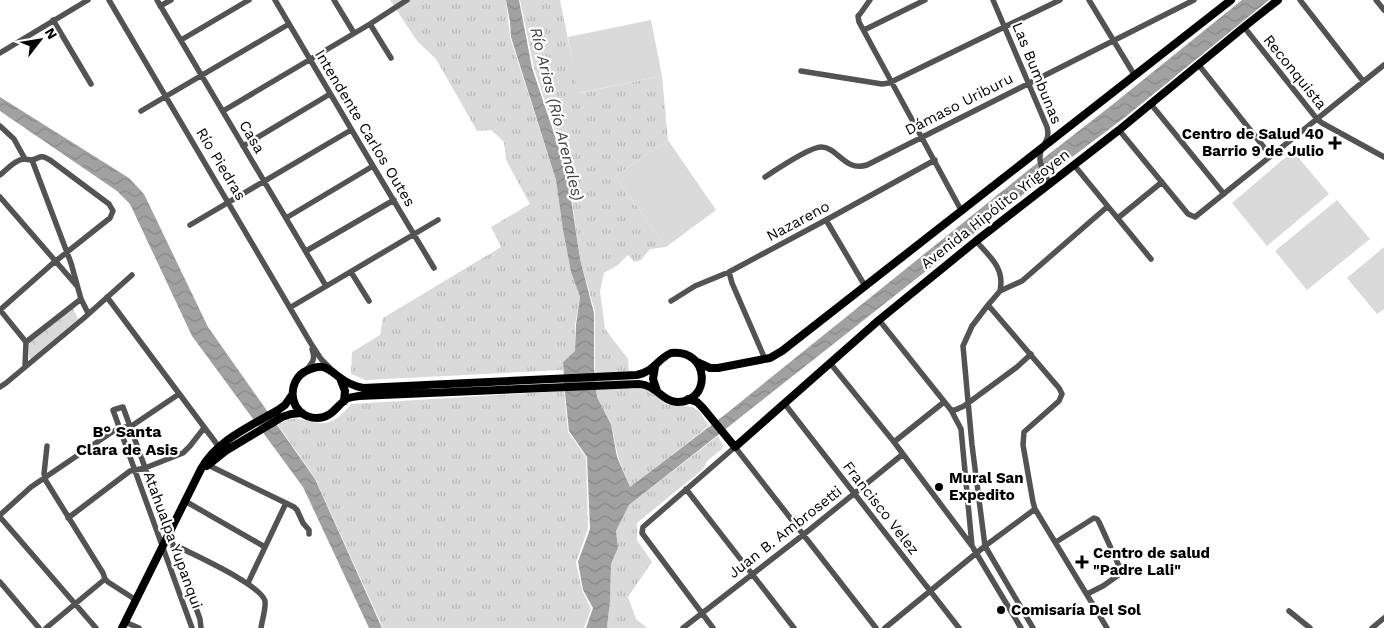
<svg xmlns="http://www.w3.org/2000/svg" width="1384" height="628" font-family="'Work Sans',sans-serif">
<style>
.grass{fill:url(#grass-tufts)}
.park{fill:url(#park-crowns)}
.pitch{fill:#dadada}
.water{fill:url(#water-waves)}
.lines{fill:none;stroke-linecap:round;stroke-linejoin:round}
.minor{stroke:#535353;stroke-width:5.5}
.major{stroke:#000;stroke-width:8}
.poi-dot{fill:#000;stroke:#fff;stroke-width:2}
.labels{text-anchor:middle;dominant-baseline:central;stroke-width:4.5;stroke-linejoin:round;paint-order:stroke}
.street-label{font-size:15px;fill:#000;stroke:#fff}
.poi-label{font-size:15px;font-weight:bold;fill:#000;stroke:#fff;text-anchor:start}
.water-label{font-size:16px;font-style:italic;fill:#424242;stroke:#fff}
.neighbourhood-label{font-size:16px;font-weight:bold;fill:#000;stroke:#fff}
</style>
<defs>
<pattern id="grass-tufts" width="24" height="20" patternUnits="userSpaceOnUse" patternTransform="scale(1.25)"><rect width="24" height="20" fill="#dadada"/><path d="M3 7l-1-3M5 7V3M7 7l1-3M15 17l-1-3M17 17v-4M19 17l1-3" fill="none" stroke="#b9b9b9"/></pattern>
<pattern id="park-crowns" width="20" height="18" patternUnits="userSpaceOnUse" patternTransform="scale(1.25)"><rect width="20" height="18" fill="#dadada"/><path d="M2 6a3 3 0 1 1 6 0M12 15a3 3 0 1 1 6 0" fill="none" stroke="#b9b9b9"/></pattern>
<pattern id="water-waves" width="16" height="10" patternUnits="userSpaceOnUse" patternTransform="scale(1.25)"><rect width="16" height="10" fill="#a1a1a1"/><path d="M0 5q4-4 8 0t8 0" fill="none" stroke="#898989"/></pattern>
</defs>
<rect width="100%" height="100%" fill="#fff"/>
<path class="grass" d="M 390,0 L 506,0 L 510,37 L 556,180 L 563,230 L 571,272 L 580,297 L 575,325 L 575,351 L 563,362 L 563,370 L 366,380 L 351,374 L 352,352 L 380,335 L 383,318 L 501,247 L 491,227 L 530,204 L 506,160 L 504,142 L 491,130 L 477,131 L 436,59 L 417,41 Z
M 520,0 L 560,0 L 579,93 L 662,76 L 668,140 L 615,176 L 666,247 L 650,249 L 641,260 L 634,262 L 628,255 L 618,265 L 604,273 L 600,291 L 605,329 L 628,359 L 630,389 L 644,389 L 650,390 L 665,404 L 692,407 L 699,411 L 709,426 L 630,487 L 618,457 L 611,423 L 597,397 L 595,366 L 595,312 L 580,259 L 568,171 L 534,68 Z
M 564,391 L 568,432 L 586,457 L 588,529 L 576,562 L 582,590 L 591,609 L 584,628 L 383,628 L 315,478 L 278,425 C 300,410 309,428 329,422 C 338,420 345,411 351,404 Z
M 718,436 L 723,446 L 722,449 L 708,460 L 702,470 L 637,523 L 637,540 L 652,562 L 628,597 L 636,619 L 647,628 L 607,628 L 610,601 L 611,564 L 618,548 L 616,531 L 629,505 Z"/>
<path class="park" d="M 73,308 L 78,319 L 32,358 L 29,358 L 29,345 L 31,341 Z"/>
<path class="pitch" d="M 651,20 L 662,76 L 578,93 L 568,37 Z
M 668,140 L 716,210 L 666,247 L 615,176 Z
M 1293,151 L 1329,194 L 1267,246 L 1232,203 Z
M 1337,200 L 1370,239 L 1307,290 L 1275,251 Z
M 1384,247 L 1384,309 L 1377,314 L 1347,278 Z"/>
<path class="water" d="M 506,0 L 519,0 L 532,68 L 567,172 L 580,259 L 594,313 L 594,368 L 597,397 L 611,424 L 617,457 L 630,487 L 722,417 L 1031,168 L 1112,105 L 1242,0 L 1269,0 L 1124,118 L 1039,182 L 629,505 L 616,531 L 618,548 L 611,564 L 610,601 L 607,628 L 586,628 L 593,608 L 583,590 L 578,562 L 590,529 L 587,457 L 569,431 L 565,393 L 563,362 L 575,351 L 576,325 L 580,297 L 571,272 L 563,230 L 556,180 L 511,37 L 510,22 Z
M 0,97 L 129,178 L 144,194 L 208,327 L 315,479 L 382,628 L 369,628 L 303,487 L 192,336 L 130,204 L 117,191 L 0,111 Z"/>
<g class="lines">
<path class="minor" d="M 109,0 L 310,342 L 321,359 L 330,368
M 157,0 L 326,286
M 275,0 L 373,166 L 434,268
M 334,0 L 354,33
M 870,0 L 860,14 L 858,16 L 859,22 L 961,210
M 993,0 L 1047,127 C 1051,142 1040,145 1040,157 C 1039,165 1046,175 1049,183
M 1089,0 L 1135,76
M 1300,0 L 1363,81
M 1376,0 L 1384,10
M 160,6 L 171,0
M 53,20 L 91,84
M 370,24 L 391,58
M 1244,27 L 1317,119 L 1322,123 L 1384,157
M 864,30 L 925,0
M 181,40 L 249,0
M 0,53 L 88,0
M 1198,64 L 1270,155
M 801,71 L 882,84 L 889,83 L 1060,0
M 1150,103 L 1224,194
M 141,111 L 289,24
M 223,111 L 370,24 L 407,0
M 0,126 L 14,139 L 25,159
M 1119,130 L 1188,214 L 1195,217 L 1384,65
M 243,146 L 330,94
M 32,160 L 71,263 L 81,299 L 88,313
M 1074,165 L 1151,259
M 0,175 C 6,170 15,160 23,159 C 26,159 29,160 31,160 C 41,159 38,153 50,160 L 109,204 L 113,211 L 110,218 L 52,264 L 0,310
M 765,177 C 774,171 810,147 821,147 C 838,147 844,172 867,165 L 1194,0
M 0,197 L 77,286
M 286,218 L 373,166
M 1118,218 L 1162,182
M 826,220 L 865,286
M 190,225 L 351,130
M 976,241 C 990,257 1005,268 1000,291
M 306,251 L 394,200
M 351,272 L 369,301
M 729,272 L 732,283 L 765,359
M 107,297 L 219,447
M 671,301 L 695,286 L 729,272 L 826,220 L 935,160
M 988,305 L 1059,388 L 1062,394 L 1059,401 L 1024,432 L 1023,445 L 1033,502 L 1035,509 L 1107,628
M 291,307 L 438,220
M 0,310 L 26,342 L 25,367
M 879,320 L 951,410 L 961,429 L 972,546
M 26,342 L 81,299
M 830,363 L 894,442 L 972,546 L 1021,628
M 307,369 C 314,361 315,358 312,349
M 0,387 L 6,383 L 84,318 L 132,275
M 784,403 L 959,628
M 951,410 L 955,410 L 964,406 L 1017,367 L 1031,354
M 894,442 L 944,402
M 47,446 L 44,474 L 46,481 L 103,573 L 105,579 L 108,582 L 136,600
M 208,465 L 294,507 L 297,510 L 303,523 L 309,530 L 309,534
M 686,489 L 794,628
M 185,501 L 265,547
M 0,515 L 31,487 L 112,432 L 119,429 L 133,425 L 179,394
M 0,517 L 96,628
M 68,518 L 130,471 L 145,468 L 183,453 L 190,446 L 204,428
M 1056,542 L 1094,518 L 1097,519 L 1099,522 L 1119,566 L 1120,574 L 1103,586 L 1087,594
M 173,547 L 181,548 C 198,557 261,585 265,601 C 266,609 262,620 261,628
M 0,582 L 39,628
M 248,583 L 286,503
M 1289,611 L 1310,628
M 125,622 L 139,628
M 46,628 L 105,579
M 192,628 L 113,410 L 123,407 L 200,619 L 201,628
M 683,628 L 803,535 L 903,454
M 713,628 L 642,533 L 643,527 L 735,447 L 876,628
M 885,628 L 985,546 L 1035,509
M 1033,628 L 985,546 L 972,445 L 963,346 L 972,326 L 988,305 L 1000,291 L 1022,281 L 1107,207
M 1372,628 L 1384,618"/>
<path class="major" d="M 671,353 C 711,349 711,403 677,402 C 661,401 657,385 639,384 L 359,396 C 354,397 348,397 345,400 C 335,408 331,418 317,418 C 289,418 284,380 308,370 C 313,368 318,366 323,367 C 331,369 335,375 342,379 C 348,384 355,386 363,388 L 637,375 C 655,371 656,360 671,353 Z
M 697,362 L 710,368 L 718,368 L 770,358 L 782,351 L 1231,0
M 655,367 L 653,379 L 657,391
M 340,378 L 345,391 L 344,401
M 688,399 L 697,402 L 703,408 L 735,447 L 879,320 L 976,241 L 1119,130 L 1244,27 L 1278,0
M 207,466 L 227,450 L 282,417 L 291,414 L 302,413
M 122,628 L 201,469 C 217,440 251,426 278,410 L 285,405 L 292,395"/>
</g>
<g class="poi-dot">
<path d="M1332.5 135.5h5v5h5v5h-5v5h-5v-5h-5v-5h5z"/>
<circle cx="939" cy="487" r="5"/>
<path d="M1079.5 554.5h5v5h5v5h-5v5h-5v-5h-5v-5h5z"/>
<circle cx="1001" cy="610" r="5"/>
</g>
<g class="labels">
<g class="street-label">
<text transform="translate(1295 72) rotate(51)">Reconquista</text>
<text transform="translate(1037 73) rotate(68)">Las Bumbunas</text>
<text transform="translate(959 104) rotate(-27)">Dámaso Uriburu</text>
<text transform="translate(365 128) rotate(59)">Intendente Carlos Outes</text>
<text transform="translate(252 137) rotate(60)">Casa</text>
<text transform="translate(221 164) rotate(59)">Río Piedras</text>
<text transform="translate(995 209) rotate(-38)">Avenida Hipólito Yrigoyen</text>
<text transform="translate(798 221) rotate(-28)">Nazareno</text>
<text transform="translate(881 508) rotate(52)">Francisco Velez</text>
<text transform="translate(785 532) rotate(-38)">Juan B. Ambrosetti</text>
<text transform="translate(173 540) rotate(70)">Atahualpa Yupanqui</text>
</g>
<g class="poi-label">
<text x="1324" y="134" text-anchor="end">Centro de Salud 40<tspan x="1324" dy="17">Barrio 9 de Julio</tspan></text>
<text x="949" y="478">Mural San<tspan x="949" dy="17">Expedito</tspan></text>
<text x="1093" y="553">Centro de salud<tspan x="1093" dy="17">"Padre Lali"</tspan></text>
<text x="1011" y="610">Comisaría Del Sol</text>
</g>
<g class="water-label">
<text transform="translate(557 114) rotate(76)">Río Arias (Río Arenales)</text>
</g>
<g class="neighbourhood-label">
<text x="127" y="431">B° Santa<tspan x="127" dy="18">Clara de Asis</tspan></text>
</g>
</g>
<g transform="translate(40 40) rotate(59)" stroke="#ffffff" stroke-width="4" paint-order="stroke">
<path d="M0-4L9 19L0 12L-9 19Z" fill="#000000"/>
<text y="-8" font-size="14" font-weight="bold" text-anchor="middle" fill="#000000">N</text>
</g>
</svg>
